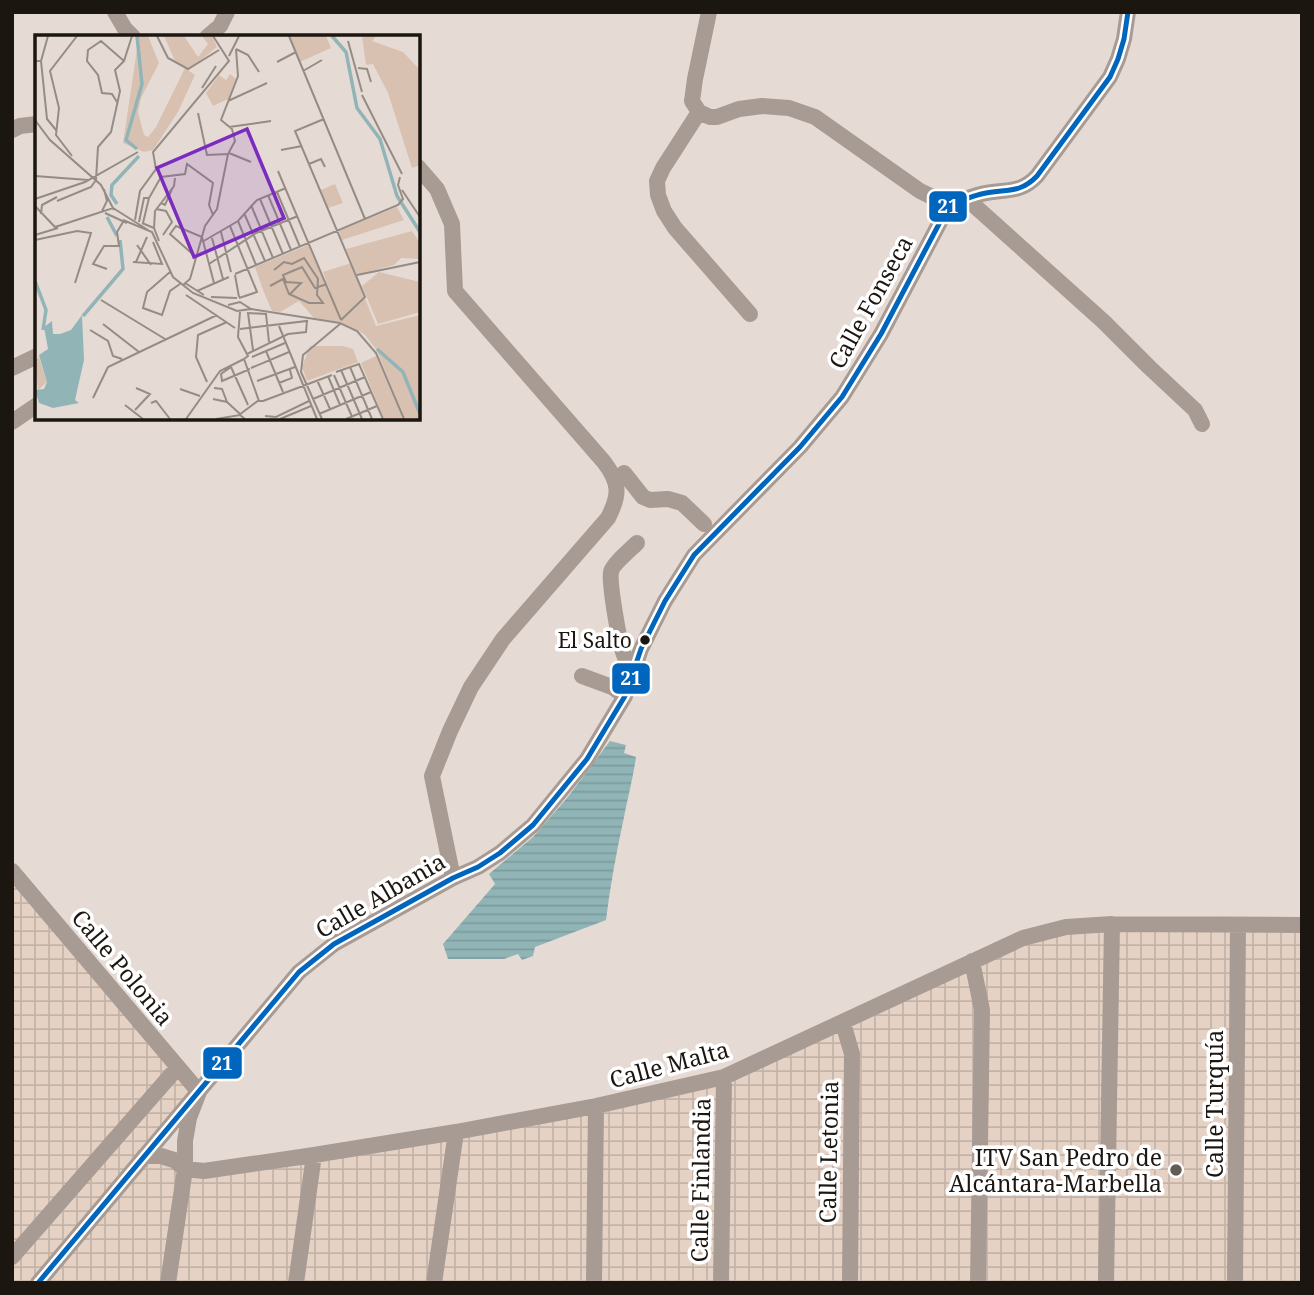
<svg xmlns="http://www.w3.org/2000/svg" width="1314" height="1295" font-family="'Noto Serif',serif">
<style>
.industrial{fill:url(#industrial-grid)}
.water{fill:url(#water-rules)}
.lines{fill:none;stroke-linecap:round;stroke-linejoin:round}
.street{stroke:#a79b93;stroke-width:16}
.bus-1-casing{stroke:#fff;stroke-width:10}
.bus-1{stroke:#0065bd;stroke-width:5}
.bus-dot{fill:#1c1611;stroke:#fff;stroke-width:2.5}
.poi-dot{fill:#635b55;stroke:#fff;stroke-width:2.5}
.labels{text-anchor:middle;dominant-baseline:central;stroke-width:7;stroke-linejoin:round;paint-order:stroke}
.bus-label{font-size:21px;fill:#1c1611;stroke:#fff;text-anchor:end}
.street-label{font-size:23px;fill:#1c1611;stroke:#fff}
.poi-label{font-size:23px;fill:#1c1611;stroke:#fff;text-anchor:end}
.inset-river{fill:none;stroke:#91b5b7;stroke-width:3.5}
.inset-road{fill:none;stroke:#958c86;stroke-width:2}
.view{fill:#7b2cbf;fill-opacity:0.15;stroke:#7b2cbf;stroke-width:3.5}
.inset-edge{fill:none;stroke:#1c1611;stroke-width:3.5}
.line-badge{stroke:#fff;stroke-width:2.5}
.badge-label{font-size:19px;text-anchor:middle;font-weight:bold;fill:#fff}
</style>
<defs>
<pattern id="industrial-grid" width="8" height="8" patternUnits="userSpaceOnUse" patternTransform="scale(1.75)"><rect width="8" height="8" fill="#e5d2c5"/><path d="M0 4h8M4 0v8" fill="none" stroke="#c4b4a8"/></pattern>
<pattern id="water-rules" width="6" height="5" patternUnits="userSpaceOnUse" patternTransform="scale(1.75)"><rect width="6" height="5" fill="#91b5b7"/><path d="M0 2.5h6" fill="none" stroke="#7c9b9c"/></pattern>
</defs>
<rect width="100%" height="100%" fill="#e6dbd4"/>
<path class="industrial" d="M 12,871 L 199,1092 L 145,1155 L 204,1171 L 724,1077 L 1066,927 L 1302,925 L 1302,1283 L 12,1283 Z"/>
<path class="water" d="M 610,741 L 626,745 L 624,753 L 636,757 C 633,779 627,800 623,822 C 616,854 610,887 606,920 L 535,947 L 533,956 L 522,960 L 518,954 L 504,959 L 448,959 L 443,944 L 495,884 L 489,874 L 533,837 L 567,798 Z"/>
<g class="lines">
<path class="street" d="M 115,12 L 125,29 L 133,37
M 709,12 L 695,79 L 692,101 L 699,112 L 710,117 L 717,117 L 739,109 L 762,106 L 789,108 L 815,117 L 920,191 L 949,205
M 207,37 L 220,26 L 227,12
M 699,112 L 663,168 L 657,181 L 658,195 L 664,211 L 675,228 L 750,314
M 12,130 L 20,126 L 37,124
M 418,167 L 437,189 L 452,224 L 455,291 L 604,462 C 620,483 620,495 608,518 L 503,639 L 471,687 L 450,731 L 432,776 L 453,878
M 967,199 L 1104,322 L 1149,367 L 1195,410 L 1202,424
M 12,368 L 37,356
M 12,422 L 37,405
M 624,473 L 643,497 L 650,500 L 668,499 L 682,503 L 704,524
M 636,664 C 631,663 629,663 626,659 C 620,652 609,582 611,572 C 612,565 631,549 637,543
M 582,676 L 612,687 L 625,696
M 12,871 L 199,1092 L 189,1118 L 185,1141 L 185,1169 L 168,1283
M 972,961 L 982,1010 L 978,1283
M 843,1023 L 852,1054 L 850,1283
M 144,1156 L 161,1156 L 174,1160 L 185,1169 L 204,1171 L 314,1155 L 456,1132 L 596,1106 L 724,1077 L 1023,938 L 1066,927 L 1112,924 L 1302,925
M 12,1257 L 178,1067
M 38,1283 L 299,972 L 334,944 L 453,878 L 478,867 L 500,853 L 533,825 L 587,759 L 625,696 L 641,649 L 665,601 L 694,555 L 800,447 L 842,397 L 881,334 L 949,205 C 961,201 974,195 986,193 C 1008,189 1021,193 1037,176 L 1110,77 L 1118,59 L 1124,39 L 1128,12
M 296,1283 L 314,1155
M 434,1283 L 456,1132
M 594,1283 L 596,1106
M 721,1283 L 724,1077
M 1106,1283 L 1112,924
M 1235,1283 L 1238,925"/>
<g class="bus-1-casing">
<path id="bus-1" d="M 38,1283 L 299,972 L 334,944 L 453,878 L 478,867 L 500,853 L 533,825 L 587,759 L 625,696 L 641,649 L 665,601 L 694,555 L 800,447 L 842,397 L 881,334 L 949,205 C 961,201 974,195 986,193 C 1008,189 1021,193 1037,176 L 1110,77 L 1118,59 L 1124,39 L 1128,12"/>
</g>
<use href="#bus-1" class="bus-1"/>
</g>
<circle class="bus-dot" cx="645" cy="640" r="6"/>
<circle class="poi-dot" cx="1176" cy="1170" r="7"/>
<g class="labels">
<g class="bus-label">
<text x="632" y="640">El Salto</text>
</g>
<g class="street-label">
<text transform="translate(870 302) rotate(-61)">Calle Fonseca</text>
<text transform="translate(380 895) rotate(-30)">Calle Albania</text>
<text transform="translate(123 967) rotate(50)">Calle Polonia</text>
<text transform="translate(669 1064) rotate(-15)">Calle Malta</text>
<text transform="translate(1214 1104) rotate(-90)">Calle Turquía</text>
<text transform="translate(828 1152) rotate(-89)">Calle Letonia</text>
<text transform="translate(700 1180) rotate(-89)">Calle Finlandia</text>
</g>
<g class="poi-label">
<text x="1162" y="1157">ITV San Pedro de<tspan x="1162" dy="26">Alcántara-Marbella</tspan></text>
</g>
</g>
<g transform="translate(35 35)">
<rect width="385" height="385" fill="#e6dbd4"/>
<path d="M 104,1 L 113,1 L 124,28 L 106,63 L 103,77 L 109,100 L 113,102 L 121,92 L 150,33 L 160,40 L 143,77 L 118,115 L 109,117 L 88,108 ZM 129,1 L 149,1 L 163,22 L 173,9 L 167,1 L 177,1 L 182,12 L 155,34 L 140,26 ZM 327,1 L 341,1 L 337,6 L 368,17 L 385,35 L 385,130 L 377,133 L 353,58 L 338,29 L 331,30 ZM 362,172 L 369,185 L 307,205 L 304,196 ZM 377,196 L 385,208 L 385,224 L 366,223 L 359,230 L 322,240 L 311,214 ZM 316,228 L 341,291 L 385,280 L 385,384 L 370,384 L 341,314 L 329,299 L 306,287 L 288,237 ZM 341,321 L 368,384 L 349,384 L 326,328 ZM 4,322 L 12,347 L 3,355 L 0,326 Z" fill="#d9c1b1"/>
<path d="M 273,210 L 299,267 L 305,287 L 279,283 L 264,266 L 245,277 L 237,276 L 228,255 L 220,232 Z" fill="#d9c1b1"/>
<path d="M 254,1 L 291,1 L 296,13 L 265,27 ZM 195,39 L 201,44 L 193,64 L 178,71 L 171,58 L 184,40 L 191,45 ZM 300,149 L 308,168 L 293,173 L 286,155 ZM 344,237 L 385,247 L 385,277 L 343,289 L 327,251 ZM 275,311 L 308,311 L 318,314 L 323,327 L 272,346 L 267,332 Z" fill="#d9c1b1"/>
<path d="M 47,280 L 49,325 L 40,365 L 44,368 L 18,373 L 4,368 L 0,355 L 9,354 L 12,347 L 4,320 L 13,314 L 9,292 L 17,286 L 18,299 L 25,299 L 36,295 Z" fill="#91b5b7"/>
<path class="inset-river" d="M 297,1 L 311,17 L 322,73 L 345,104 L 362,161 L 385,197M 102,114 L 91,105 L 107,49 L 102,1M 82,169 L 76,160 L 77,150 L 104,121M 72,182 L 82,201M 0,246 L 11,275 L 8,295M 48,281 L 88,234 L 85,205M 342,314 L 368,337 L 385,379"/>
<path class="inset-road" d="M 122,1 L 133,23 L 153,34 L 184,15M 254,1 L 330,184M 313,6 L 327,57M 201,14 L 213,20 L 224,37M 194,21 L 204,1M 0,26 L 6,26 L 12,84 L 21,95M 6,26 L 13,1M 89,26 L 97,1M 242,27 L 261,17M 323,33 L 332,34 L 336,47M 268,36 L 287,25M 167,53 L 181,31M 327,60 L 367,139M 193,66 L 232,48M 163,78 L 172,120 L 193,119M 289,84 L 260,96 L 330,262 L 306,285M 0,85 L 15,105 L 66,150 L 79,175M 194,92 L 236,86M 246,115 L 267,111M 194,118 L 216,127M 37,121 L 21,100 L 24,73 L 15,36 L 42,1M 274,129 L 286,124 L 290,132M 243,136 L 306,285M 0,141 L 53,145M 367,155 L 385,182M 242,157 L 265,212M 233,160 L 256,215M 0,164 L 50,147 L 103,117M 225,164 L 248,219M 22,166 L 56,152 L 61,145 L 63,112 L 76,97 L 85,56 L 80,35 L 89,26 L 66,6 L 53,15 L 52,26 L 63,40 L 67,58 L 77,59 L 82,67M 126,168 L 130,170 L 137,154M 216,170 L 238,223M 0,171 L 20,192 L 78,173 L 113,195M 121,174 L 131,176 L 137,187 L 128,200M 67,176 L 72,166 L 69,154M 70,178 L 92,188M 209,178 L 230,226M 6,179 L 7,170 L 22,162M 88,185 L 117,197 L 138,242 L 158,258 L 202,276 L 216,274M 100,185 L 105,156 L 121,134 L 118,117 L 194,26 L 178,1M 203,186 L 221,230M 104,187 L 109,163 L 114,163M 107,188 L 119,193 L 124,206M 108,188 L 114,163 L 126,142 L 150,139 L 152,129 L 178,148 L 174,170 L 178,180M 195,191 L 222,257 L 204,263M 119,194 L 120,176 L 139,151 L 140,143M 186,197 L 196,237M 0,200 L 23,193M 177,203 L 188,244M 0,205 L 42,196 L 56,198 L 40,248M 167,207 L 203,186 L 222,165 L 251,153M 102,210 L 116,230M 161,222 L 135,199 L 141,191 L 167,202 L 179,248M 98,227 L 127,229 L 118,207M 101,227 L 112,202M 174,229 L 221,198 L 263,181M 72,234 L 58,229 L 69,211 L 84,211 L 82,197 L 88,187M 135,237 L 112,257 L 108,273 L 127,280 L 135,256 L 145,249M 200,239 L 363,170 L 368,164 L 363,150 L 365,142M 200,240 L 204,262M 322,240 L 385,227M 150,248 L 169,260M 148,250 L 155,244 L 170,191 L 182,174 L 193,119 L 200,106 L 197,94 L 186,85 L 203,41 L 201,14M 235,251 L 248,244 L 254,259 L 274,268 L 288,268 L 282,260 L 283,244 L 269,223 L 257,229 L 249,227 L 239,235M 162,256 L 194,242M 255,259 L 266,248 L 251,247 L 248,240 L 267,232 L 280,253 L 292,249M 151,260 L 200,293M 176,262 L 202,263M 66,265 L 130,304M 193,270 L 205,267 L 216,274 L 305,288 L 322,296 L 341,318 L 369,384M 205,277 L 203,302 L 213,321 L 209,324M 68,289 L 104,317M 244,291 L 282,384M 205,294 L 272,286 L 271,297 L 253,299 L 212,319M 55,295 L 73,306 L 78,321 L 87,324M 218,315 L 213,278 L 231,279 L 234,307M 231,316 L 248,357M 217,322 L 250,308M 209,324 L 224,366 L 228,366M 196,332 L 186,339 L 187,346 L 215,334M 196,332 L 213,370M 315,332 L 337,384M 216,333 L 254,317M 306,335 L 327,384M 301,337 L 324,329 L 348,384M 299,340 L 318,384M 293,341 L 305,370M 282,345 L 295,374M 222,346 L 260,332M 172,347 L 161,322 L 163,300 L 192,287M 244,348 L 257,343 L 255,335M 179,353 L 187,354 L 192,367M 145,354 L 165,361M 58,363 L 73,332 L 182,280M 178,364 L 192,367 L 205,379M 278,364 L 330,342M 228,366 L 297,340M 116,368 L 121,366 L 135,384M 90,370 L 108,384M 100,375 L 115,359 L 101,353M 284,379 L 336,357M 204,380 L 224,365M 230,381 L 241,382 L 274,366M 151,384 L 185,336 L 209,324M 181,384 L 205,380 L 210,384M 245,384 L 276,371M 287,384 L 266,337 L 268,320 L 305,289M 311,384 L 342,371"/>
<path class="view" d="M 212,94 L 249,183 L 159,222 L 122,133 Z"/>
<rect width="385" height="385" class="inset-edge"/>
</g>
<g class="line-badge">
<rect x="928" y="190" width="40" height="33" rx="7" fill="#0065bd"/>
<rect x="611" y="662" width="40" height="33" rx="7" fill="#0065bd"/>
<rect x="202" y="1046" width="41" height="34" rx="7" fill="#0065bd"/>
</g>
<g class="badge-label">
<text x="948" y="213">21</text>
<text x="631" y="685">21</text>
<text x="222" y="1070">21</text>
</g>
<rect width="1314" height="1295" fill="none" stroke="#1c1611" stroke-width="28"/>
</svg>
